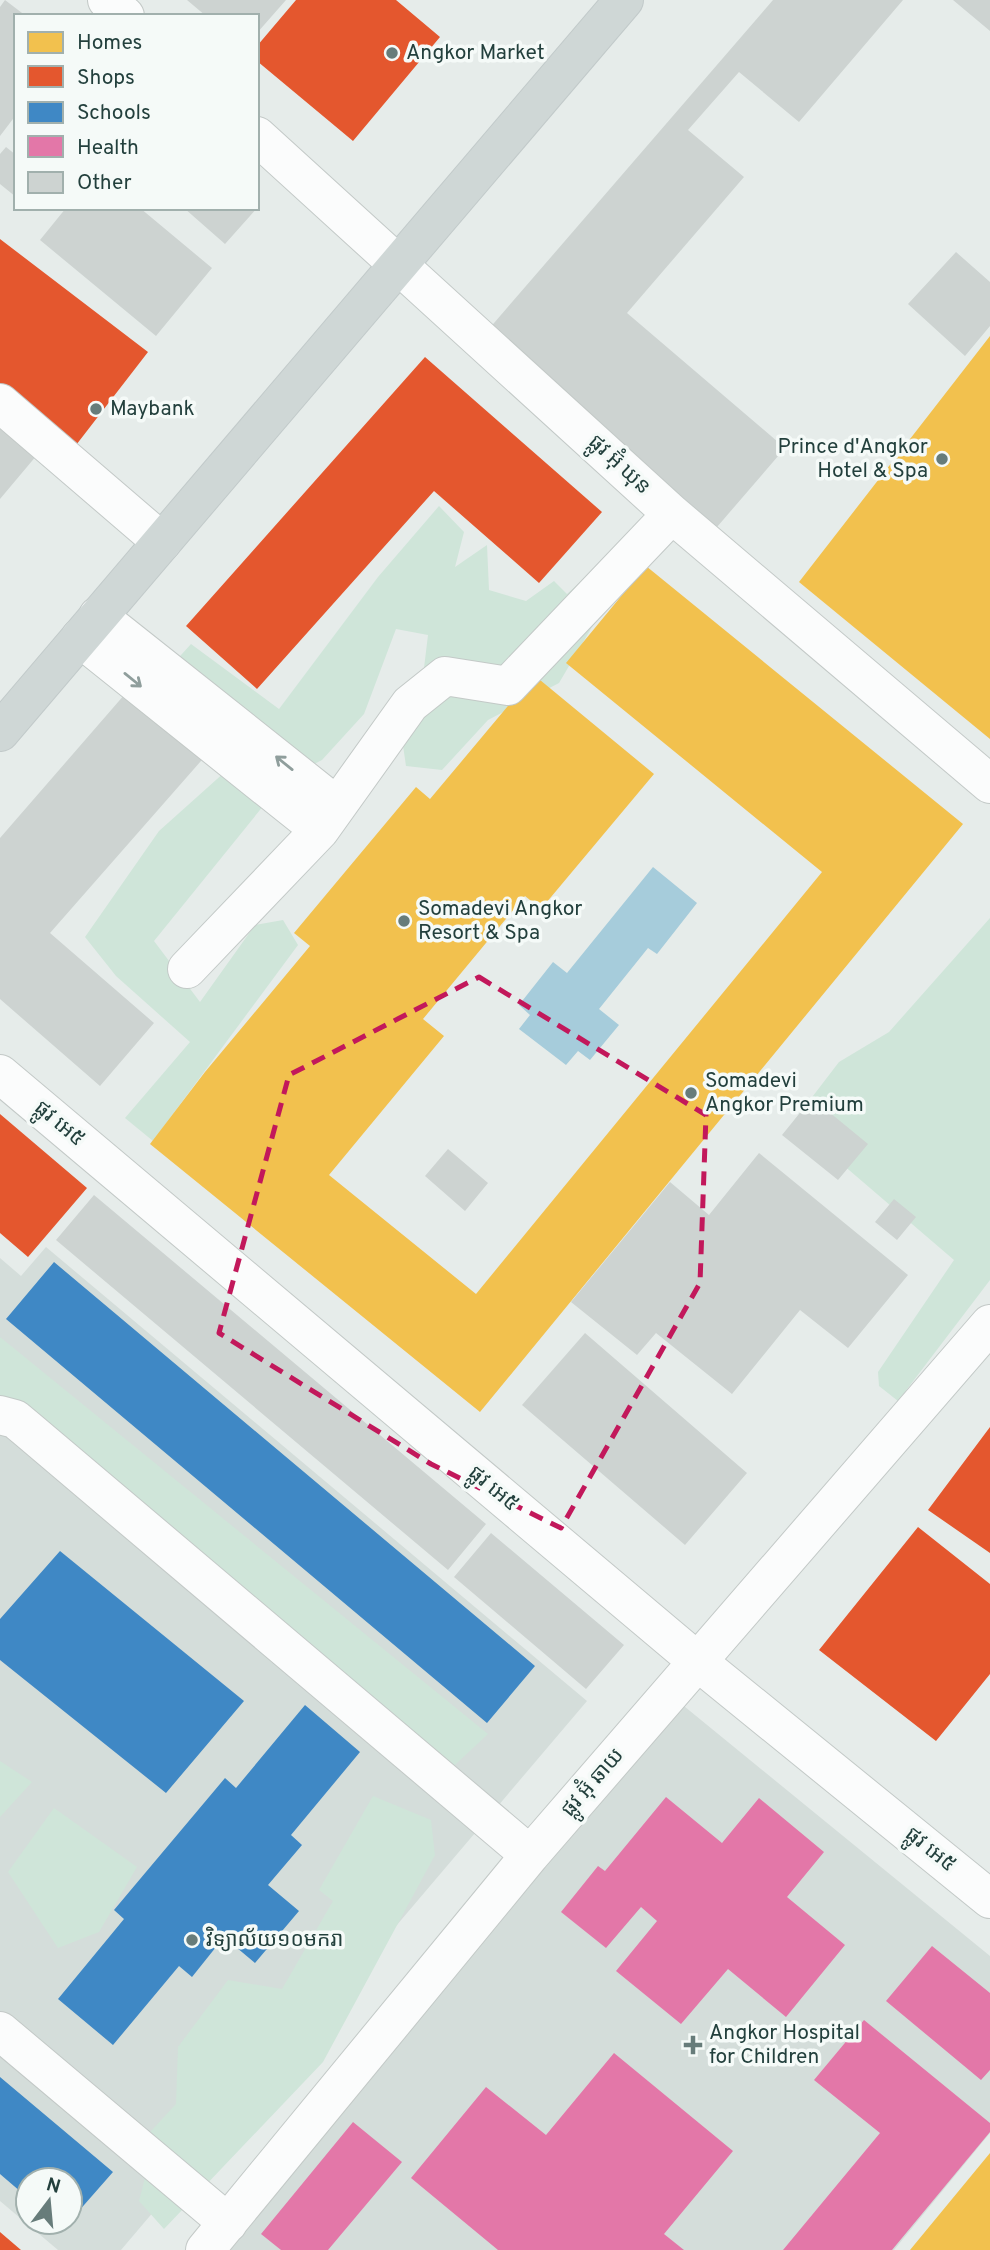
<svg xmlns="http://www.w3.org/2000/svg" width="990" height="2250" font-family="Overpass,'Noto Sans Khmer',sans-serif">
<style>
.built{fill:#d4ddda;fill-rule:evenodd}
.green{fill:#cfe5d9}
.water{fill:#a6ccdb}
.homes{fill:#f2c14e}
.shops{fill:#e4572e}
.schools{fill:#3f88c5}
.health{fill:#e377a8}
.building{fill:#cdd3d1}
.lines{fill:none;stroke-linecap:round;stroke-linejoin:round}
.minor-casing{stroke:#c3c9c7;stroke-width:40}
.major-casing{stroke:#c2caca;stroke-width:40}
.minor{stroke:#fbfcfc;stroke-width:38}
.major{stroke:#cfd7d6;stroke-width:38}
.oneway{stroke:#8f9e9c}
.marked{fill:none;stroke:#c2185b;stroke-width:5;stroke-dasharray:14 9;stroke-linejoin:round}
.poi-dot{fill:#677c7a;stroke:#f5faf8;stroke-width:2.5}
.labels{text-anchor:middle;dominant-baseline:central;stroke-width:7;stroke-linejoin:round;paint-order:stroke}
.poi-label{font-size:21px;fill:#23403d;stroke:#f5faf8;text-anchor:start}
.street-label{font-size:21px;fill:#23403d;stroke:#f5faf8}
</style>
<rect width="100%" height="100%" fill="#e6ecea"/>
<path class="built" d="M 46,1247 L 587,1701 L 121,2250 L 58,2250 L 0,2201 L 0,1258 L 21,1276 ZM 28,2180 L 70,2180 L 70,2222 L 28,2222 Z
M 679,1702 L 990,1956 L 990,2133 L 894,2250 L 227,2250 Z"/>
<path class="green" d="M 439,506 L 464,532 L 455,567 L 487,545 L 489,590 L 526,601 L 554,581 L 567,594 L 618,548 L 602,610 L 559,683 L 488,720 L 442,770 L 406,766 L 401,732 L 424,668 L 428,635 L 396,629 L 364,714 L 322,760 L 279,782 L 172,665 L 191,644 L 279,709 L 378,577 Z
M 226,771 L 264,805 L 154,941 L 200,1002 L 255,925 L 283,920 L 298,945 L 153,1141 L 125,1118 L 190,1042 L 116,976 L 85,937 L 159,831 Z
M 990,918 L 990,1280 L 898,1401 L 879,1386 L 878,1372 L 954,1260 L 793,1122 L 839,1062 L 889,1032 Z
M 0,1337 L 488,1734 L 426,1792 L 0,1422 Z
M 0,1761 L 32,1782 L 0,1817 Z
M 373,1796 L 431,1820 L 435,1855 L 323,2062 L 164,2229 L 139,2201 L 145,2178 L 128,2156 L 176,2104 L 178,2047 L 228,1980 L 282,1989 L 333,1901 L 319,1890 Z
M 54,1808 L 137,1867 L 99,1932 L 58,1948 L 8,1872 Z"/>
<path class="water" d="M 653,867 L 697,903 L 657,954 L 648,948 L 599,1009 L 619,1025 L 590,1060 L 578,1051 L 566,1065 L 519,1029 L 530,1015 L 519,1005 L 553,962 L 567,973 Z"/>
<path class="homes" d="M 990,336 L 990,739 L 799,582 Z
M 646,566 L 963,824 L 480,1412 L 150,1144 L 205,1072 L 310,946 L 294,933 L 416,787 L 430,799 L 534,675 L 654,774 L 541,909 L 525,896 L 423,1019 L 444,1036 L 329,1175 L 476,1294 L 822,872 L 566,663 Z
M 990,2153 L 990,2250 L 910,2250 Z"/>
<path class="shops" d="M 296,0 L 396,0 L 440,37 L 353,141 L 257,61 L 257,46 Z
M 0,239 L 148,352 L 73,449 L 0,393 Z
M 425,357 L 602,512 L 539,583 L 434,491 L 257,689 L 186,626 Z
M 0,1114 L 87,1188 L 28,1257 L 0,1233 Z
M 990,1427 L 990,1553 L 928,1510 Z
M 918,1527 L 990,1584 L 990,1674 L 936,1741 L 819,1650 Z
M 0,2232 L 21,2250 L 0,2250 Z"/>
<path class="schools" d="M 54,1262 L 535,1666 L 487,1723 L 6,1319 Z
M 60,1551 L 244,1701 L 166,1793 L 0,1660 L 0,1619 Z
M 305,1705 L 360,1752 L 291,1835 L 302,1845 L 268,1885 L 299,1911 L 255,1963 L 224,1937 L 192,1977 L 179,1966 L 113,2045 L 58,1999 L 124,1919 L 114,1910 L 225,1778 L 236,1788 Z
M 0,2077 L 113,2172 L 70,2221 L 70,2180 L 28,2180 L 28,2198 L 0,2174 Z"/>
<path class="health" d="M 666,1797 L 722,1843 L 759,1798 L 824,1852 L 787,1897 L 845,1945 L 786,2017 L 728,1969 L 681,2024 L 616,1971 L 657,1921 L 641,1907 L 606,1948 L 561,1912 L 598,1866 L 605,1871 Z
M 932,1946 L 990,1993 L 990,2070 L 981,2080 L 886,2001 Z
M 864,2020 L 990,2123 L 990,2132 L 892,2250 L 783,2250 L 880,2133 L 814,2080 Z
M 614,2053 L 733,2151 L 664,2234 L 684,2250 L 498,2250 L 411,2178 L 486,2087 L 546,2135 Z
M 353,2122 L 402,2162 L 328,2250 L 281,2250 L 261,2234 Z"/>
<path class="building" d="M 5,0 L 26,16 L 16,16 L 16,115 L 0,136 L 0,7 Z
M 187,0 L 286,0 L 257,33 L 257,16 L 206,16 Z
M 773,0 L 903,0 L 799,122 L 739,72 L 688,130 L 744,177 L 627,313 L 785,448 L 717,527 L 488,330 Z
M 953,0 L 990,0 L 990,31 Z
M 6,147 L 16,155 L 16,197 L 0,184 L 0,154 Z
M 66,208 L 140,208 L 212,268 L 156,336 L 40,240 Z
M 184,208 L 257,208 L 225,244 Z
M 956,252 L 990,282 L 990,326 L 965,356 L 908,304 Z
M 0,423 L 37,455 L 0,499 Z
M 145,671 L 222,737 L 50,933 L 154,1023 L 100,1086 L 0,999 L 0,838 Z
M 812,1098 L 868,1144 L 838,1180 L 782,1135 Z
M 448,1149 L 488,1183 L 465,1211 L 425,1176 Z
M 759,1153 L 908,1275 L 848,1348 L 800,1310 L 732,1394 L 656,1333 L 637,1355 L 571,1302 L 670,1182 L 709,1215 Z
M 94,1195 L 486,1524 L 448,1570 L 56,1240 Z
M 894,1199 L 916,1217 L 897,1240 L 875,1222 Z
M 585,1333 L 747,1473 L 685,1545 L 522,1405 Z
M 491,1533 L 624,1645 L 586,1689 L 454,1577 Z"/>
<g class="lines">
<g class="minor-casing">
<path id="minor" d="M 107,0 L 125,16
M 257,136 L 672,514 L 990,784
M 0,403 L 162,542
M 98,616 L 337,806
M 80,638 L 320,830
M 187,969 L 320,830 L 410,704 L 445,676 L 508,686 L 672,514
M 0,1074 L 697,1661 L 990,1899
M 0,1415 L 15,1419 L 27,1429 L 530,1855
M 0,2031 L 228,2223
M 205,2250 L 530,1855 L 990,1324"/>
</g>
<g class="major-casing">
<path id="major" d="M 0,732 L 624,0"/>
</g>
<use href="#minor" class="minor"/>
<use href="#major" class="major"/>
</g>
<defs><path id="oneway-shaft" d="M-6 0H5M1.5-3L5.5 0L1.5 3" fill="none" stroke-width="1.6" stroke-linecap="round" stroke-linejoin="round" transform="scale(1.75)"/></defs>
<g class="oneway">
<use href="#oneway-shaft" transform="translate(133 680) rotate(39)"/>
<use href="#oneway-shaft" transform="translate(284 763) rotate(-141)"/>
</g>
<path class="marked" d="M 479,977 L 706,1115 L 700,1283 L 561,1528 L 431,1464 L 219,1333 L 289,1075 Z"/>
<g class="poi-dot">
<circle cx="392" cy="53" r="7"/>
<circle cx="96" cy="409" r="7"/>
<circle cx="942" cy="459" r="7"/>
<circle cx="404" cy="921" r="7"/>
<circle cx="691" cy="1093" r="7"/>
<circle cx="192" cy="1940" r="7"/>
<path d="M689.5 2034.5h7v7h7v7h-7v7h-7v-7h-7v-7h7z"/>
</g>
<g class="labels">
<g class="poi-label">
<text x="406" y="53">Angkor Market</text>
<text x="110" y="409">Maybank</text>
<text x="928" y="447" text-anchor="end">Prince d'Angkor<tspan x="928" dy="24">Hotel &amp; Spa</tspan></text>
<text x="418" y="909">Somadevi Angkor<tspan x="418" dy="24">Resort &amp; Spa</tspan></text>
<text x="705" y="1081">Somadevi<tspan x="705" dy="24">Angkor Premium</tspan></text>
<text x="206" y="1940">វិទ្យាល័យ១០មករា</text>
<text x="709" y="2033">Angkor Hospital<tspan x="709" dy="24">for Children</tspan></text>
</g>
<g class="street-label">
<text transform="translate(619 465) rotate(43)">ផ្លូវ អ៊ុំ ឃុន</text>
<text transform="translate(59 1124) rotate(40)">ផ្លូវ អេ៥</text>
<text transform="translate(493 1489) rotate(40)">ផ្លូវ អេ៥</text>
<text transform="translate(593 1783) rotate(-49)">ផ្លូវ អ៊ុំ ឆាយ</text>
<text transform="translate(930 1850) rotate(39)">ផ្លូវ អេ៥</text>
</g>
</g>
<rect x="14" y="14" width="245" height="196" fill="#f5faf8" stroke="#a1b0ad" stroke-width="2"/>
<rect x="28" y="32" width="35" height="21" fill="#f2c14e" stroke="#a1b0ad" stroke-width="2"/>
<text x="77" y="49" font-size="21" fill="#23403d">Homes</text>
<rect x="28" y="66" width="35" height="21" fill="#e4572e" stroke="#a1b0ad" stroke-width="2"/>
<text x="77" y="84" font-size="21" fill="#23403d">Shops</text>
<rect x="28" y="102" width="35" height="21" fill="#3f88c5" stroke="#a1b0ad" stroke-width="2"/>
<text x="77" y="119" font-size="21" fill="#23403d">Schools</text>
<rect x="28" y="136" width="35" height="21" fill="#e377a8" stroke="#a1b0ad" stroke-width="2"/>
<text x="77" y="154" font-size="21" fill="#23403d">Health</text>
<rect x="28" y="172" width="35" height="21" fill="#cdd3d1" stroke="#a1b0ad" stroke-width="2"/>
<text x="77" y="189" font-size="21" fill="#23403d">Other</text>
<g transform="translate(49 2201) rotate(16)"><circle r="33" fill="#f5faf8" stroke="#a1b0ad" stroke-width="2"/>
<path d="M0-5L12 26L0 18L-12 26Z" fill="#677c7a"/>
<text y="-10" font-size="19" font-weight="bold" text-anchor="middle" fill="#23403d">N</text>
</g>
</svg>
